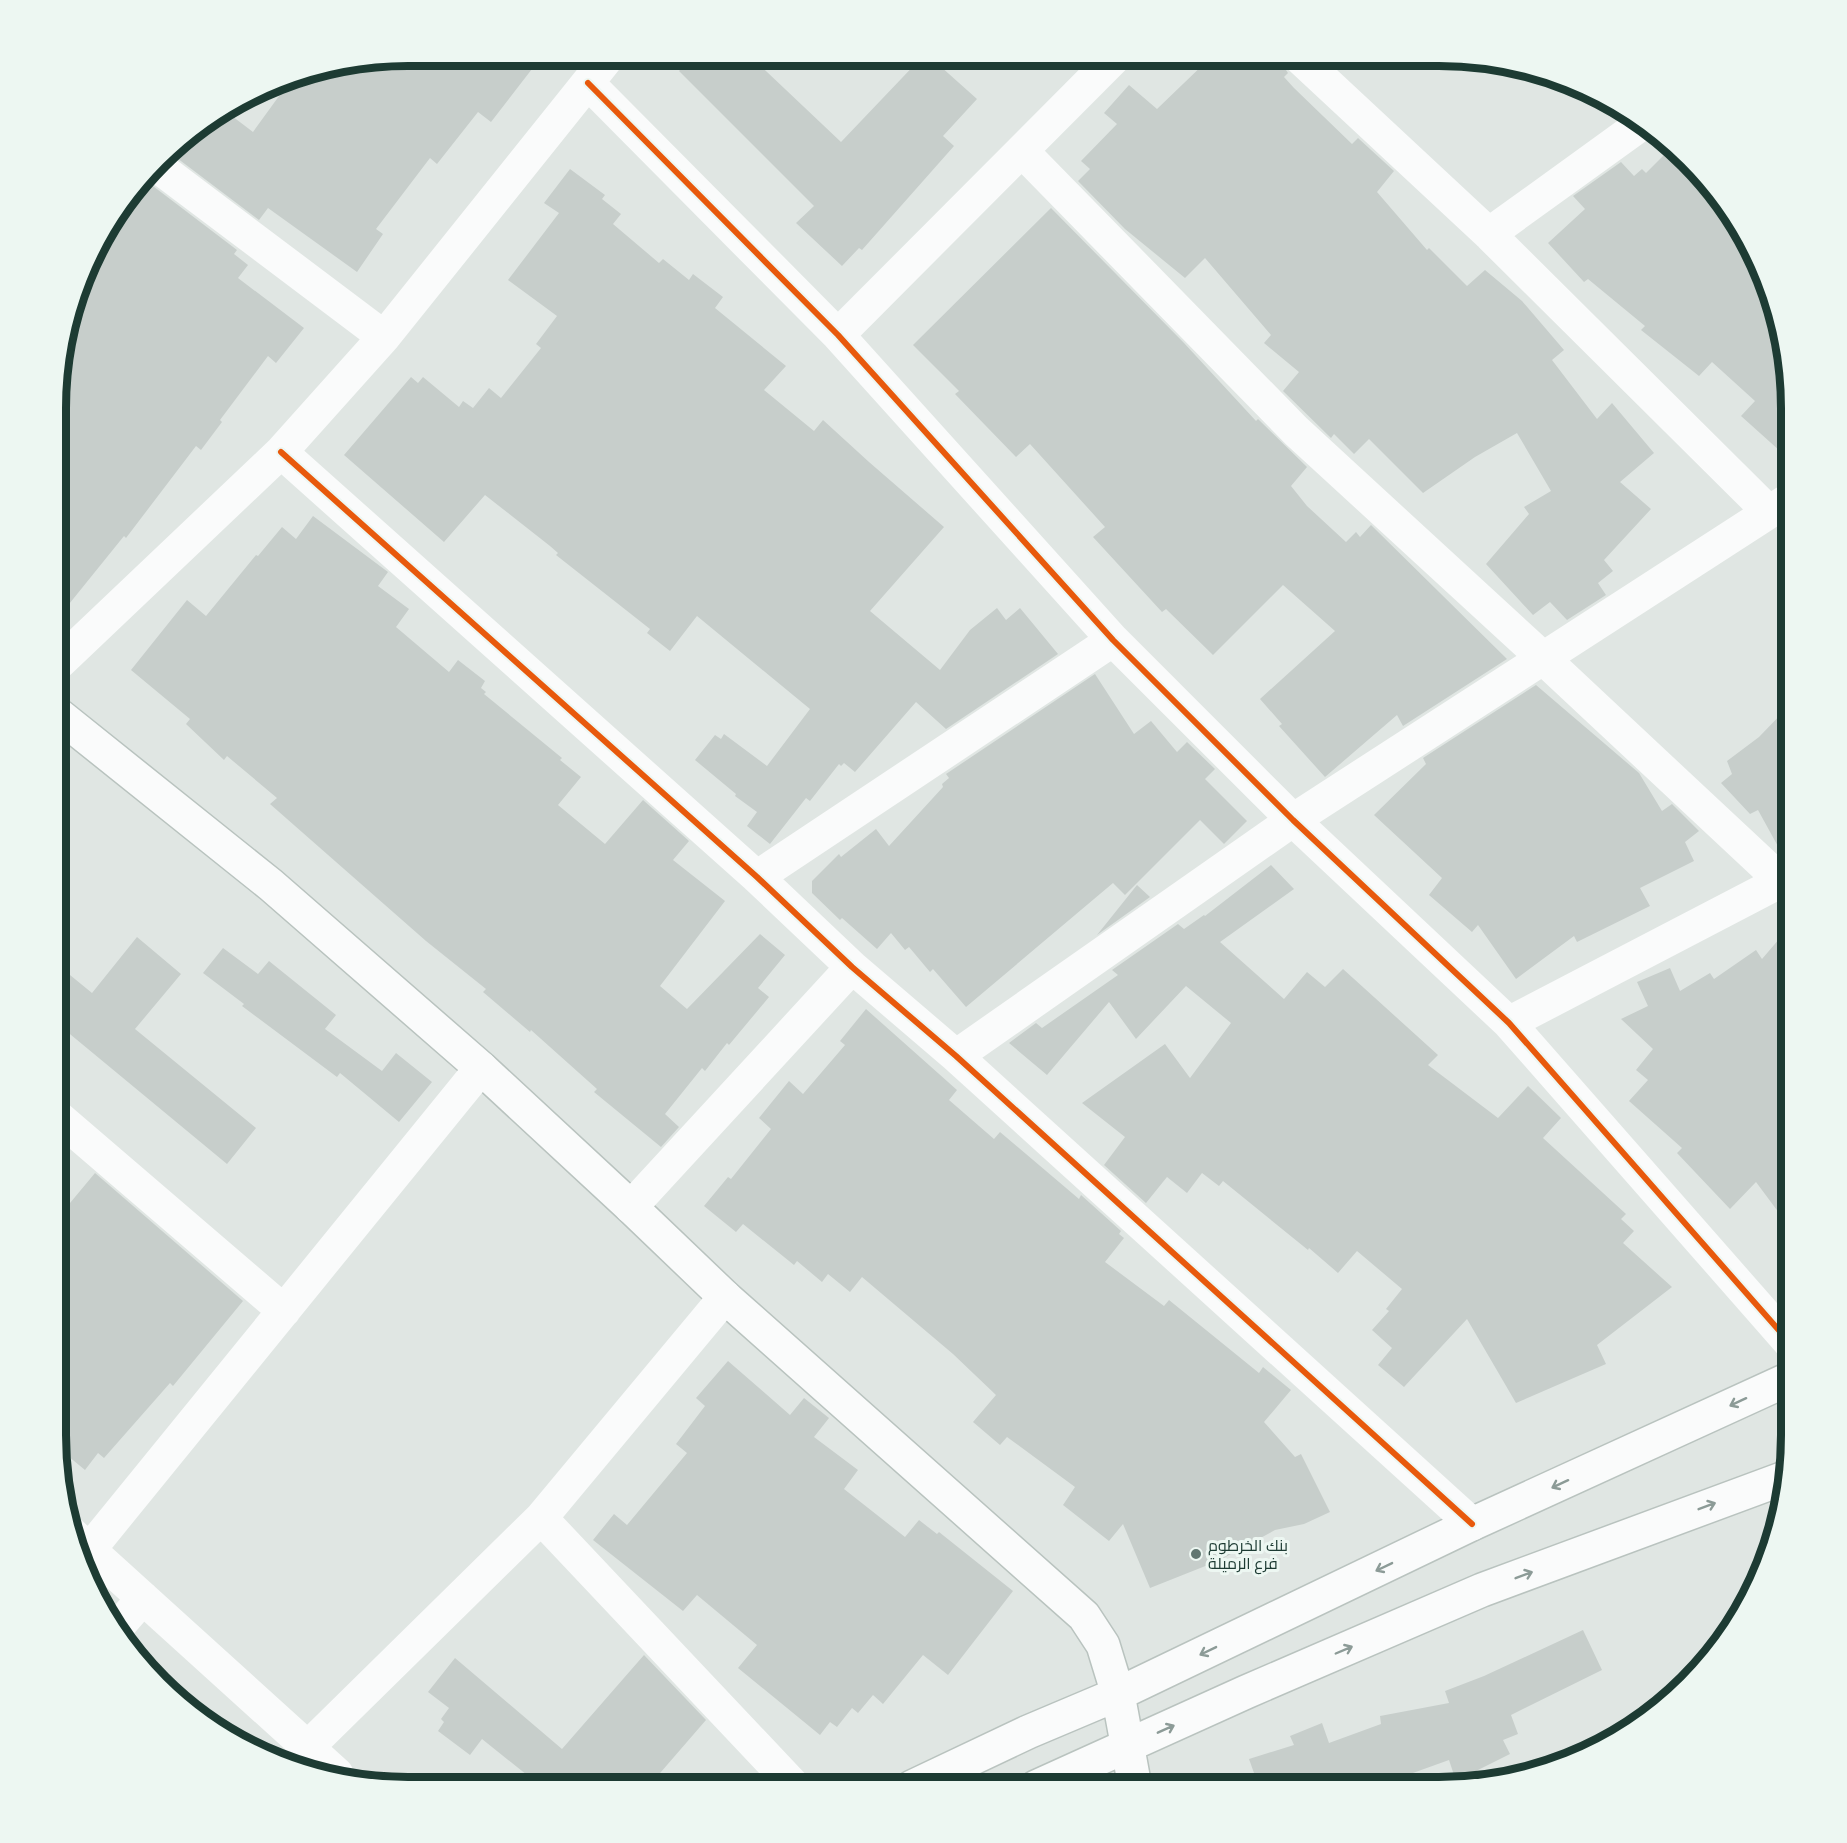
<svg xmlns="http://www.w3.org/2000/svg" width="1847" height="1843" font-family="Ubuntu,Cairo,sans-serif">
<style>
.building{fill:#c7cecb}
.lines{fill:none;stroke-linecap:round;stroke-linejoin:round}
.secondary-casing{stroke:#b9c3bf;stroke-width:36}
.street{stroke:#fafbfb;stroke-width:33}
.secondary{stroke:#fafbfb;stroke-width:33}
.cycleway-casing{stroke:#edf7f2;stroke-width:10}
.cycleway{stroke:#e8590c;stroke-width:6}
.oneway{stroke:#8c9b97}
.poi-dot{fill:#617771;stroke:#edf7f2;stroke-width:2}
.labels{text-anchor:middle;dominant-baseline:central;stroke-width:6;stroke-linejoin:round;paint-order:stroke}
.poi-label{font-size:16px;fill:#1d3b33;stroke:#edf7f2;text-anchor:start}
.rim{fill:none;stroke:#1d3b33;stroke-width:8}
</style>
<rect width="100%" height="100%" fill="#e0e6e3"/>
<path class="building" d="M 408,56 L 542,56 L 491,122 L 478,112 L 437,164 L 430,158 L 376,229 L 383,234 L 357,272 L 268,208 L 259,220 L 173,155 L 187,136 L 228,113 L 253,132 L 295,74 L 325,69 L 336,78 L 346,66 Z
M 693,56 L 750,56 L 841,142 L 922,57 L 930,57 L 977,99 L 943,136 L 954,146 L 862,250 L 859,248 L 842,266 L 796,223 L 814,206 L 679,71 Z
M 1210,58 L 1282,58 L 1282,64 L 1288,73 L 1284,77 L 1294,88 L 1352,144 L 1358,138 L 1394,171 L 1377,192 L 1427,250 L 1429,248 L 1467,286 L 1485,270 L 1522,301 L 1564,350 L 1552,360 L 1597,419 L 1612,403 L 1654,453 L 1620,482 L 1651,509 L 1604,560 L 1613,571 L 1598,583 L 1606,595 L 1567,620 L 1550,602 L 1533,615 L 1486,564 L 1529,514 L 1524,507 L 1551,491 L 1517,433 L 1475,457 L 1423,493 L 1369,439 L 1354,454 L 1334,434 L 1331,438 L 1283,391 L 1299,372 L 1264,343 L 1271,335 L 1205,258 L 1185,278 L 1125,229 L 1078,181 L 1090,169 L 1081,161 L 1117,124 L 1104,113 L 1129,85 L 1157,109 Z
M 1669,150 L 1719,194 L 1773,295 L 1791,385 L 1791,461 L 1741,416 L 1755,401 L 1712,362 L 1699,376 L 1641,330 L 1645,326 L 1588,279 L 1584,282 L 1548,243 L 1585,209 L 1573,196 L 1621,162 L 1634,176 L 1642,169 L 1646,173 Z
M 570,169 L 605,195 L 602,199 L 621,214 L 613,224 L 659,263 L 663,259 L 689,280 L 693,274 L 723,297 L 715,308 L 786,366 L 764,390 L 814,431 L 823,420 L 869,462 L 944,527 L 870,611 L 940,670 L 970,630 L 997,608 L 1006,620 L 1020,608 L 1058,654 L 946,729 L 916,702 L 855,772 L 844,763 L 841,766 L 839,764 L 810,801 L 806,798 L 770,844 L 747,826 L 757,812 L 735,796 L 736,794 L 695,760 L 715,735 L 721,739 L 724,734 L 767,766 L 810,709 L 697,616 L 670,651 L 647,633 L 650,629 L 556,555 L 558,553 L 550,546 L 485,495 L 444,542 L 344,455 L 411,377 L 418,383 L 423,377 L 459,407 L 463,401 L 473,408 L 489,388 L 501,398 L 541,348 L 536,344 L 557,316 L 508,280 L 559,213 L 544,203 Z
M 145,180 L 237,250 L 234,254 L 248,265 L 238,278 L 304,328 L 276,363 L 268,356 L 220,420 L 222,422 L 201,450 L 196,446 L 126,538 L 124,536 L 61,614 L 62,340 L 101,236 Z
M 1051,208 L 1184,343 L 1256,421 L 1258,419 L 1307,467 L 1291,486 L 1307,506 L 1346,542 L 1356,532 L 1360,537 L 1371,525 L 1507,659 L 1403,726 L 1397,715 L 1325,777 L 1279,726 L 1282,724 L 1260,699 L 1335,631 L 1283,585 L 1213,655 L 1166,609 L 1162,612 L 1093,537 L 1105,527 L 1030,444 L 1016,457 L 955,394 L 959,391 L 913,345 Z
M 313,516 L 388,572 L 378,586 L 409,609 L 396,627 L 449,672 L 458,660 L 485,681 L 481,688 L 486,692 L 484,694 L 562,758 L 560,760 L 581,777 L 558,805 L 605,844 L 643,800 L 689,841 L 673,860 L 725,901 L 660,986 L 687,1009 L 760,934 L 785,955 L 758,988 L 769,997 L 729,1045 L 727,1043 L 705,1071 L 702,1068 L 665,1114 L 679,1127 L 661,1147 L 594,1092 L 597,1089 L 531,1030 L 530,1032 L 483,992 L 486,989 L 426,941 L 270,804 L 277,798 L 227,756 L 224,760 L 186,724 L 190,719 L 131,670 L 187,600 L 206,616 L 256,555 L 258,556 L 282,527 L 296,539 Z
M 1095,674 L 1134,734 L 1151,721 L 1177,752 L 1187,742 L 1215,769 L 1205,779 L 1247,821 L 1224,844 L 1200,820 L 1125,895 L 1113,883 L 966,1007 L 933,969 L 930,972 L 909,947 L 905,950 L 891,933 L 877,949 L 842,918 L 840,920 L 812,893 L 812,881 L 839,854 L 841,857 L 876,829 L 889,846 L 943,787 L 942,784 L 949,778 L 946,774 Z
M 1536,685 L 1639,773 L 1662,811 L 1672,804 L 1699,831 L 1685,842 L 1694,861 L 1640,888 L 1650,906 L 1577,942 L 1574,936 L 1516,979 L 1478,925 L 1472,932 L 1429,895 L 1442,878 L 1374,815 L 1426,764 L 1423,758 Z
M 1791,704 L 1791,857 L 1785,859 L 1758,810 L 1750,814 L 1721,783 L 1732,774 L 1727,761 L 1759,737 Z
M 1271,865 L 1294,889 L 1220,942 L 1284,999 L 1307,972 L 1325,987 L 1343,969 L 1438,1055 L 1428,1065 L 1498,1118 L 1528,1086 L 1561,1118 L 1543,1138 L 1626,1214 L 1621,1219 L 1634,1231 L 1623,1243 L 1672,1287 L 1597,1345 L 1606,1364 L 1516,1403 L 1467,1319 L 1404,1387 L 1378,1365 L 1392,1348 L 1372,1330 L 1389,1311 L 1386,1309 L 1402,1289 L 1357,1251 L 1338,1273 L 1309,1248 L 1308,1250 L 1223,1181 L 1219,1186 L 1202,1173 L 1187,1193 L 1167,1177 L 1146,1203 L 1104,1165 L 1125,1137 L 1082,1103 L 1165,1044 L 1190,1078 L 1231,1023 L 1186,986 L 1136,1039 L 1109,1002 L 1047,1075 L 1009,1043 L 1036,1023 L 1042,1028 L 1118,975 L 1112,970 L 1178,924 L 1184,929 L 1204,915 L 1205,916 Z
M 1137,885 L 1150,897 L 1097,935 Z
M 1791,925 L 1791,1229 L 1756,1182 L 1730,1209 L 1677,1153 L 1682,1148 L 1629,1101 L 1648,1080 L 1636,1070 L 1653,1049 L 1621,1019 L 1648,1006 L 1637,982 L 1670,968 L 1680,991 L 1710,973 L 1714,979 L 1756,950 L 1762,959 Z
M 137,937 L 181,974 L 135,1029 L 256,1128 L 227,1164 L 59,1025 L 59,966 L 92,993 Z
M 223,948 L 258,974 L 269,961 L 336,1015 L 325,1029 L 382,1071 L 396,1053 L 432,1082 L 399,1122 L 340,1073 L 337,1077 L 242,1006 L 244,1004 L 203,973 Z
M 866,1009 L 957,1090 L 949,1100 L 994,1139 L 1000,1132 L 1079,1199 L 1081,1195 L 1121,1231 L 1119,1234 L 1124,1238 L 1105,1262 L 1164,1306 L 1169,1300 L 1259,1373 L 1263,1367 L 1291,1390 L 1264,1422 L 1295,1457 L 1301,1454 L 1330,1512 L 1304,1524 L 1275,1530 L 1218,1561 L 1150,1588 L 1123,1524 L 1109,1541 L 1063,1505 L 1075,1487 L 1007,1437 L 1000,1445 L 973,1422 L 996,1395 L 953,1354 L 862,1277 L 850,1292 L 828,1274 L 822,1282 L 797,1261 L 794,1265 L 743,1224 L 736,1232 L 704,1206 L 728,1177 L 731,1179 L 771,1129 L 759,1118 L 789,1081 L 803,1094 L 845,1045 L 840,1041 Z
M 95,1173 L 243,1301 L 173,1386 L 170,1383 L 104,1458 L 98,1453 L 85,1470 L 56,1446 L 58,1192 L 70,1203 Z
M 728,1361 L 790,1415 L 804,1398 L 829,1418 L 814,1437 L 858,1470 L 844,1489 L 905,1537 L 919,1520 L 937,1534 L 939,1532 L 1013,1591 L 948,1675 L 923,1655 L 883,1704 L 873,1695 L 858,1713 L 852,1708 L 837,1727 L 830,1722 L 820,1735 L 738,1668 L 757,1645 L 697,1595 L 683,1611 L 593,1540 L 614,1514 L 627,1525 L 687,1453 L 676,1444 L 705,1406 L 696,1398 Z
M 1583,1630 L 1602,1670 L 1511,1715 L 1518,1734 L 1503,1740 L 1510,1754 L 1456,1781 L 1449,1760 L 1374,1787 L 1259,1787 L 1249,1759 L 1294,1745 L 1290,1736 L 1322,1723 L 1329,1743 L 1381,1724 L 1380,1716 L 1449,1703 L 1445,1691 L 1484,1676 Z
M 644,1655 L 706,1720 L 648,1787 L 542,1787 L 482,1739 L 470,1755 L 438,1731 L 444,1722 L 441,1719 L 449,1708 L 428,1692 L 455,1658 L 562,1749 Z"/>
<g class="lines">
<g class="secondary-casing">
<path id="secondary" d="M 60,716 L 271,885 L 481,1068 L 631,1207 L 725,1297 L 1084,1616 L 1103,1645 L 1118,1694 L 1135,1787
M 912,1787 L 1028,1732 L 1118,1694 L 1472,1524 L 1791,1378
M 1036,1787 L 1246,1692 L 1482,1590 L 1787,1477"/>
</g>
<path class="street" d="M 1300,58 L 1489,234 L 1769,512
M 588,83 L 838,335 L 1113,640 L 1293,820 L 1509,1023 L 1791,1344
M 1022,151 L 1296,431 L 1544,659 L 1791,890
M 157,166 L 384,337
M 1489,234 L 1640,125
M 838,335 L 1115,57
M 281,452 L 757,877 L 852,967 L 956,1056 L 1472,1524
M 60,662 L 281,452 L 384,337 L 609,56
M 757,877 L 1113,640
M 1509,1023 L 1791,876
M 956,1056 L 1293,820 L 1791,498
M 58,1117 L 284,1311
M 631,1207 L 852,967
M 541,1518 L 795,1787
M 71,1533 L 337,1774
M 90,1549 L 481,1068
M 117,1628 L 143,1598
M 309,1746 L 541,1518 L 725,1297"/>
<use href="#secondary" class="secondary"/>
<g class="cycleway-casing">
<path id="cycleway" d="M 588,83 L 838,335 L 1113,640 L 1293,820 L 1509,1023 L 1791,1344
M 281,452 L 757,877 L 852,967 L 956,1056 L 1472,1524"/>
</g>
<use href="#cycleway" class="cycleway"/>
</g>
<defs><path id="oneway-shaft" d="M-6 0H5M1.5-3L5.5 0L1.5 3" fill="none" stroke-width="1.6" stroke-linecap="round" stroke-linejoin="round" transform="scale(1.5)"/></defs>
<g class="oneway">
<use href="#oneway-shaft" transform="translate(1738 1402) rotate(155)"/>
<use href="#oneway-shaft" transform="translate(1560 1484) rotate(155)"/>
<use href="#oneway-shaft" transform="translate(1707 1506) rotate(-21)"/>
<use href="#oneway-shaft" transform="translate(1384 1567) rotate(154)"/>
<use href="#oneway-shaft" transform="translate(1524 1575) rotate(-21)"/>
<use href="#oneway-shaft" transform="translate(1344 1650) rotate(-23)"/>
<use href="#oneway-shaft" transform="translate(1208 1651) rotate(154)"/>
<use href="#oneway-shaft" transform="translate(1166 1729) rotate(-24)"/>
</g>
<circle class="poi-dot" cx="1196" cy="1554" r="6"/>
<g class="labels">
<g class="poi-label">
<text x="1208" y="1545">بنك الخرطوم<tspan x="1208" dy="18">فرع الرميلة</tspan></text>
</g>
</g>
<path d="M0 0H1847V1843H0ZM408 66H1439A342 342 0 0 1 1781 408V1435A342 342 0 0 1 1439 1777H408A342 342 0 0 1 66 1435V408A342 342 0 0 1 408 66Z" fill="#edf7f2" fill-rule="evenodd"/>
<path class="rim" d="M408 66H1439A342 342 0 0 1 1781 408V1435A342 342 0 0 1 1439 1777H408A342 342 0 0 1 66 1435V408A342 342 0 0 1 408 66Z"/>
</svg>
